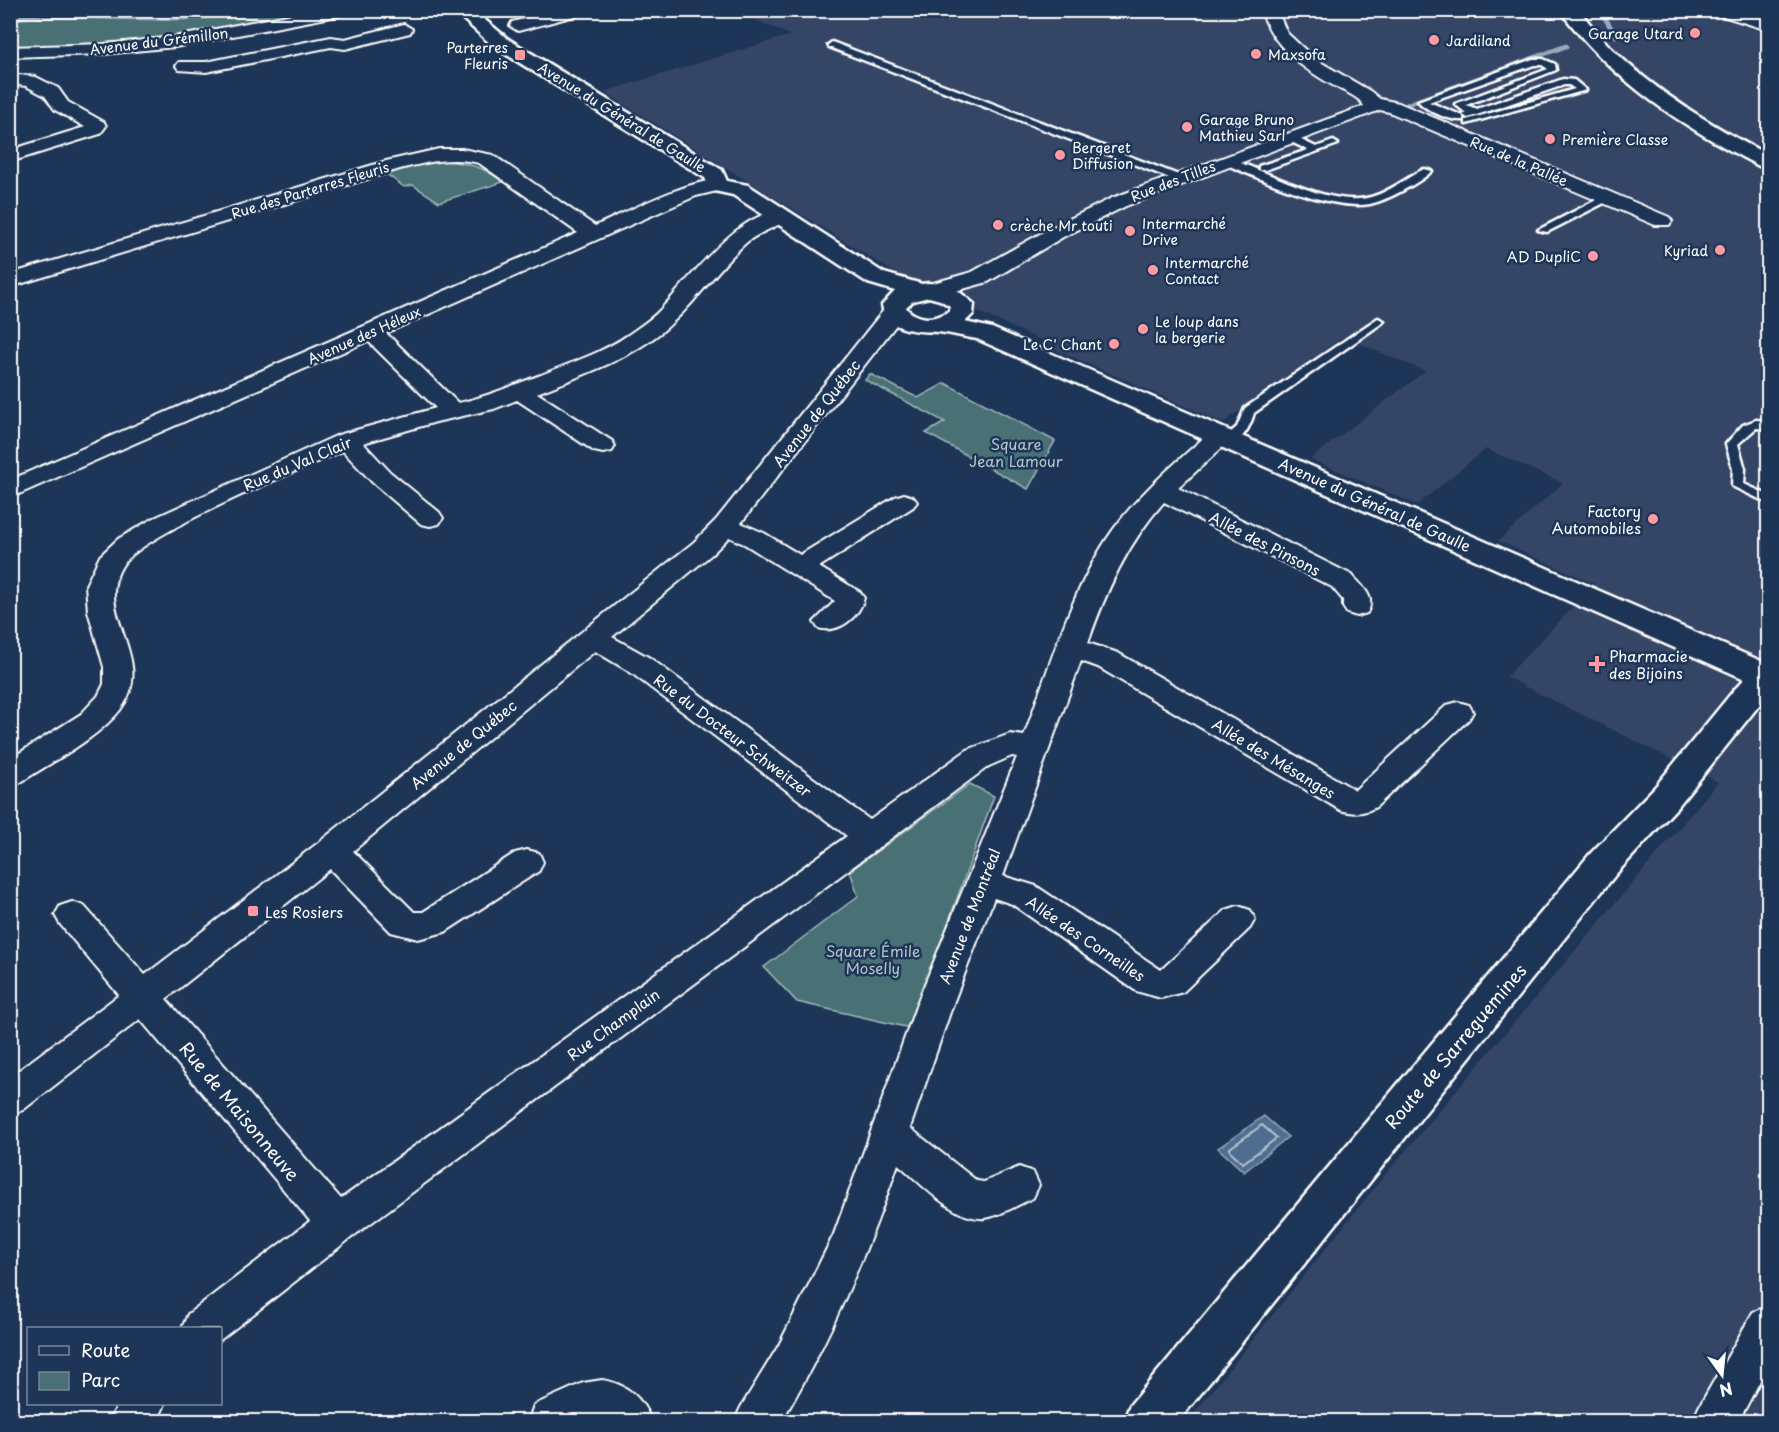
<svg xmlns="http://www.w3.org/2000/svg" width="1779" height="1432" font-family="'Playpen Sans',sans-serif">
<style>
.built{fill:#344466}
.green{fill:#497075;stroke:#a4b8ba;stroke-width:1.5}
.water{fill:#4f6e8f;stroke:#95a8bc;stroke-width:1.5}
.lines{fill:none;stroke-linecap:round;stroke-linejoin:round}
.shore-far1{stroke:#b9c5d2;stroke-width:1.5}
.shore{stroke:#b9c5d2;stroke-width:2}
.stream{stroke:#95a8bc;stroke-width:5}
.service-casing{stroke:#fff;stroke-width:5}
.minor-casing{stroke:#fff;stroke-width:4}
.tertiary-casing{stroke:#fff;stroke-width:5}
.primary-casing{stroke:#fff;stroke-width:5}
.service{fill:#1d3557;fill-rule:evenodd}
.minor{fill:#1d3557;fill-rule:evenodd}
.tertiary{fill:#1d3557;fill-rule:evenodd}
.primary{fill:#1d3557;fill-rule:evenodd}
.poi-dot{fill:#ff9aa2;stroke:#1d3557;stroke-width:2}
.labels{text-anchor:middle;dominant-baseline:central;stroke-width:5;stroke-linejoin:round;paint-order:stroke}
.far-poi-label{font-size:14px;fill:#fff;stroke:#1d3557;text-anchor:start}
.far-street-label{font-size:14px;fill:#fff;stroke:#1d3557}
.street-label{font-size:15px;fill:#fff;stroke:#1d3557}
.park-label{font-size:15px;fill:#b6c6c8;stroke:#1d3557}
.poi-label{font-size:15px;fill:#fff;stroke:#1d3557;text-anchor:start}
.near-street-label{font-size:18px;fill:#fff;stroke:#1d3557}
</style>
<rect width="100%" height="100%" fill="#1d3557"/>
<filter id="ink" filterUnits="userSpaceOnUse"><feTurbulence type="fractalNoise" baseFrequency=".0167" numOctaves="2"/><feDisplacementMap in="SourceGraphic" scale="12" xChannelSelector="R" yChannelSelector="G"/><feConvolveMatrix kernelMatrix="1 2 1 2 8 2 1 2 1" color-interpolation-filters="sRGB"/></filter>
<g filter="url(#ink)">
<path class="built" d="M 735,11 L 1768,11 L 1768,1421 L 1188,1421 L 1374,1188 L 1718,782 L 1506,677 L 1595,584 L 1498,541 L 1563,483 L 1486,449 L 1417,505 L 1310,459 L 1425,371 L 1343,337 L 1223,423 L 1054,349 L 1056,347 L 905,279 L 604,92 L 790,35 Z"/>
<path class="green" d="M 11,11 L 321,11 C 220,31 120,46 17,47 L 11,45 Z
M 438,161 C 464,162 482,165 503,182 L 439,202 L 413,185 L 404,187 L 385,173 Z
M 870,374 L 918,398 L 945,383 L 1055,441 L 1028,489 L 926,433 L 945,422 L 865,380 Z
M 970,784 L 994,796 L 910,1028 L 797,1002 L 764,967 L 858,896 L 850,871 Z"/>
<path class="water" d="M 33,11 L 33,10 L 259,11 C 191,27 110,16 40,18 L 27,14 Z
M 1264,1116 L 1288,1137 L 1244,1172 L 1218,1148 Z"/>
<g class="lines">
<path class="shore-far1" d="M 93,10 L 181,13 L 228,10"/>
<path class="shore" d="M 1262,1125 L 1277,1138 L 1243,1163 L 1230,1151 L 1230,1148 Z"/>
<path class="stream" d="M 1602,13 L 1616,36
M 10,19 L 40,14
M 1408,104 L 1566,46"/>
<g class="service-casing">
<path id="service" d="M 832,42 L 1181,176 L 1183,178 L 1175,180 L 829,47 L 828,45 Z
M 1533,59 L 1543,59 L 1555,64 L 1556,70 L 1466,105 L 1477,109 L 1563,79 L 1574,80 L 1586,90 L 1466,124 L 1466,120 L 1575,89 L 1569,85 L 1564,85 L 1468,118 L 1463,115 L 1466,113 L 1455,104 L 1548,69 L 1542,65 L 1534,65 L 1429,102 L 1463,116 L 1463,120 C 1450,121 1427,111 1418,101 Z
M 1287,136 L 1293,136 L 1316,147 L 1333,141 L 1338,144 L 1265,170 L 1259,170 L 1259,166 L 1308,150 L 1287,140 Z
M 1226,158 C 1264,169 1332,209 1371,197 C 1390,192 1406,178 1424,169 L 1432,171 C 1419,183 1388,200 1370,204 C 1332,211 1259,179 1223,163 L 1221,161 Z
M 1606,195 L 1610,196 L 1610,200 L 1547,232 L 1538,230 Z
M 1378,318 L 1384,321 L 1382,323 L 1254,413 C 1250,427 1241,446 1224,443 L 1222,440 L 1237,427 L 1245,408 Z
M 1756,420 L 1768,421 L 1768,429 L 1756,428 L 1738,444 L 1745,469 L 1744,484 L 1768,495 L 1768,503 L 1732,486 L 1733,469 L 1726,444 L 1743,425 Z"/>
</g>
<g class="minor-casing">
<path id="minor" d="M 313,10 L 350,10 L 342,15 L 175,47 L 104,54 L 10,57 L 10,47 L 104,44 L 175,37 Z
M 559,10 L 588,10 L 586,13 L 518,31 L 510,26 L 512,22 Z
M 1261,10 L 1277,10 L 1287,33 L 1315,59 L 1370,91 L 1380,99 L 1399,103 L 1669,217 L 1672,221 L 1669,225 L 1655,225 L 1389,112 L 1380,110 L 1126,206 L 1063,237 L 988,282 L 934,297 L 926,295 L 923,290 L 926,285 L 972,272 L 1049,229 L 1112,198 L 1364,106 C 1359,97 1347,93 1338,88 C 1304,70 1273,48 1261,10 Z
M 1711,10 L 1738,10 L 1768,20 L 1768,30 L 1713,13 Z
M 404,24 L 412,29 L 410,33 L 345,49 L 331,47 L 206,72 L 179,70 L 176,66 L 179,62 L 206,62 L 331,37 L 345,39 Z
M 10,74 L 36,77 L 58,88 L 68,102 L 104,122 L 106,126 L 100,134 L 10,162 L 10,150 L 85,127 L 55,110 L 45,96 L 26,86 L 10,84 Z
M 439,149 L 462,149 L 493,155 L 595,226 C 623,214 698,174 725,181 L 728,185 L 725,189 L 696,196 L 386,333 L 458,403 C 487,397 513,385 541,375 C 570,363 602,353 628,335 C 639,327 652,319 661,309 C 688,282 744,202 787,213 L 790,217 C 786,224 758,232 747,242 C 720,265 701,296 675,320 C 638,357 585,374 537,393 L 612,441 L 615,446 L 612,451 L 603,453 L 594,451 L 517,400 L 494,409 L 436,422 L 363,443 L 390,472 L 439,512 L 443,518 L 439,524 L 430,526 L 421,524 L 372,482 L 343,451 C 301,469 141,534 122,566 C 92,614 159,659 120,710 C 97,739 53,761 21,782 L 10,785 L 10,759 L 81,714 L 98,696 L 104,684 L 104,667 L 88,611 L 86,585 L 100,556 L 118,539 L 152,519 L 338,435 L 436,408 L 368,341 L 10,498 L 10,480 L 578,233 L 479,163 C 453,156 426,162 400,169 L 10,287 L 10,274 L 386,161 Z
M 895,304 L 903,306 L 906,311 L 903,316 L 741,523 L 764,533 L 800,555 L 895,497 L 904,494 L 913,497 L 917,502 L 913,507 L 819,567 L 860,592 L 864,598 C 859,618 838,634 818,628 L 814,622 L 835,601 L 746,545 L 729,537 L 712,554 L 612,637 L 650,658 L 870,820 L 967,750 L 1010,734 L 1024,736 C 1049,669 1071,589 1113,530 C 1140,492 1176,463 1210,432 L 1219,430 L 1228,432 L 1231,437 L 1228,442 L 1178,488 L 1352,575 C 1362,587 1377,597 1367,613 L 1357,616 L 1347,613 L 1343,607 L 1343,600 L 1332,587 L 1164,502 C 1127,544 1106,591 1088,643 L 1118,653 L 1355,790 L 1447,705 L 1458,702 L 1469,705 L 1473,712 L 1469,719 L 1376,807 C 1363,814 1354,814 1340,810 L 1098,667 L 1081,661 L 1003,876 L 1036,886 L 1161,970 L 1226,910 L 1238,906 L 1250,910 L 1255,919 L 1250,928 L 1183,992 L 1161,998 L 1136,991 L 1012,904 L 994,898 L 954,1001 L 910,1128 L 977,1181 L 984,1182 L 1019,1167 L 1033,1172 L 1039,1185 L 1033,1198 C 1019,1204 1000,1216 985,1218 C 954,1221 920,1182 898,1164 C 867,1253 830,1340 781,1422 L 734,1422 L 741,1407 L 779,1345 L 834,1234 L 918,1001 L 1017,757 L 1012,756 L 989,766 L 352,1237 L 220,1340 L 220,1328 L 182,1328 L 188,1314 L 310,1221 L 140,1019 L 23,1110 L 10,1115 L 10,1077 L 119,995 L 60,924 L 55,915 L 60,906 L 72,902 L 84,906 L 145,975 L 318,843 L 694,542 L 716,520 L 887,306 ZM 595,651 L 630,672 L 847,836 L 341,1199 L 166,999 L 330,869 L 391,932 L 418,939 L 445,932 L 539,871 L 543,862 L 539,853 L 527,850 L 515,853 L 423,912 L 414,912 L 353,851 Z
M 1768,1306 L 1768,1366 L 1738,1422 L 1692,1422 L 1699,1407 L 1753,1312 Z
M 602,1380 C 628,1384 642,1398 652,1422 L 528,1422 L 534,1405 L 583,1383 Z
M 118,1404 L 165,1404 L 157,1422 L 109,1422 Z"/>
</g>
<g class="tertiary-casing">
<path id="tertiary" d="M 453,10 L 473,10 L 508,39 L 722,170 L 727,181 L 748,185 L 884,273 L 922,284 L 929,283 L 956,289 L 974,304 L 973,314 L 965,322 L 992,328 L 1768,664 L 1768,686 L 1756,684 L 977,339 C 964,337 951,333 938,332 C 918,331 886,332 882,305 L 895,291 L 868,283 L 733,195 L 710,190 L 705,178 L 494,47 ZM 929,297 L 940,300 L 950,306 L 949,311 C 935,320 919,321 907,309 L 906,307 L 913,301 Z"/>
</g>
<g class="primary-casing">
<path id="primary" d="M 1560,10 L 1579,10 C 1590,24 1600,37 1612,49 C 1657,93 1713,126 1768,155 L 1768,169 L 1761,167 C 1685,128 1611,81 1560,10 Z
M 1768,663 L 1768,694 L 1679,805 L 1616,874 L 1178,1422 L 1123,1422 L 1130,1405 L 1590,854 L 1655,787 L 1734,690 L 1757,666 Z"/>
</g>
<use href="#service" class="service"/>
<use href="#minor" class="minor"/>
<use href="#tertiary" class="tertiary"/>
<use href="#primary" class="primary"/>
</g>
</g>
<g class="poi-dot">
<circle cx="1695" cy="33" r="6"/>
<circle cx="1434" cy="40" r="6"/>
<circle cx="1256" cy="54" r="6"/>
<rect x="514" y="49" width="12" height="12" rx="3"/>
<circle cx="1187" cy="127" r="6"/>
<circle cx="1550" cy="139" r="6"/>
<circle cx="1060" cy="155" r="6"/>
<circle cx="998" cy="225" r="6"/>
<circle cx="1130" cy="231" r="6"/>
<circle cx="1720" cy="250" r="6"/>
<circle cx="1593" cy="256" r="6"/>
<circle cx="1153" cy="270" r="6"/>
<circle cx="1143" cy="329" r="6"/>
<circle cx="1114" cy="344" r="6"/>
<circle cx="1653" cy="519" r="6"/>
<path d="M1594 655h6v6h6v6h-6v6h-6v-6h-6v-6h6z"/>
<rect x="247" y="905" width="12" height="12" rx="3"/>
</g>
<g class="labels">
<g class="far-poi-label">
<text x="1683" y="33" text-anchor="end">Garage Utard</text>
<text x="1446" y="40">Jardiland</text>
<text x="508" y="47" text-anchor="end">Parterres<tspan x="508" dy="16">Fleuris</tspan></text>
<text x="1268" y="54">Maxsofa</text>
<text x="1199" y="119">Garage Bruno<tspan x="1199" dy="16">Mathieu Sarl</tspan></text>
<text x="1562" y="139">Première Classe</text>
<text x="1072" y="147">Bergeret<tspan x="1072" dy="16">Diffusion</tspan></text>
<text x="1142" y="223">Intermarché<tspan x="1142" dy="16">Drive</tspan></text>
<text x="1010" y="225">crèche Mr touti</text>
<text x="1708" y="250" text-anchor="end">Kyriad</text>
<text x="1581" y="256" text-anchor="end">AD DupliC</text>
<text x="1165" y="262">Intermarché<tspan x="1165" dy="16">Contact</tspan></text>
<text x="1155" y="321">Le loup dans<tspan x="1155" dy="16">la bergerie</tspan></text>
<text x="1102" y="344" text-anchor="end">Le C' Chant</text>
</g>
<g class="far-street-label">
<text transform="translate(159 41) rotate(-7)">Avenue du Grémillon</text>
<text transform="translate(622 117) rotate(32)">Avenue du Général de Gaulle</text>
<text transform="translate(1519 161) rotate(23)">Rue de la Pallée</text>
<text transform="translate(1173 181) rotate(-21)">Rue des Tilles</text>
<text transform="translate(310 190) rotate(-17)">Rue des Parterres Fleuris</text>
<text transform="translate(364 335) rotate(-24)">Avenue des Héleux</text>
</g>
<g class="street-label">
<text transform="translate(816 413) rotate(-52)">Avenue de Québec</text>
<text transform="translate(297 463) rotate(-23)">Rue du Val Clair</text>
<text transform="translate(1375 504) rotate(24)">Avenue du Général de Gaulle</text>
<text transform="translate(1265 543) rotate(27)">Allée des Pinsons</text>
<text transform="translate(733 735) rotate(37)">Rue du Docteur Schweitzer</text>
<text transform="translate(463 744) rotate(-39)">Avenue de Québec</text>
<text transform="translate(1274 758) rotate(31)">Allée des Mésanges</text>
<text transform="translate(969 916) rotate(-69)">Avenue de Montréal</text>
<text transform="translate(1086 938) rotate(34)">Allée des Corneilles</text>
<text transform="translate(613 1024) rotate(-36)">Rue Champlain</text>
</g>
<g class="park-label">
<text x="1016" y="443">Square<tspan x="1016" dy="17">Jean Lamour</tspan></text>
<text x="873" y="950">Square Émile<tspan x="873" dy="17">Moselly</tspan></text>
</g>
<g class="poi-label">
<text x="1641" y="510" text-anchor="end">Factory<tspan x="1641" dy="17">Automobiles</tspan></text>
<text x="1609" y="655">Pharmacie<tspan x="1609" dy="17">des Bijoins</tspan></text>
<text x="265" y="911">Les Rosiers</text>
</g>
<g class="near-street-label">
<text transform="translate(1455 1046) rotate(-50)">Route de Sarreguemines</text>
<text transform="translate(240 1111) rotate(50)">Rue de Maisonneuve</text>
</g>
</g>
<rect width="1779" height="1432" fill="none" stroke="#1d3557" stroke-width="36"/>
<rect x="18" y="18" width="1743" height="1396" fill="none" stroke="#fff" stroke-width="2" filter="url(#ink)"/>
<rect x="27" y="1327" width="195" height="78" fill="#1d3557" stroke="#77869a" stroke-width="1.5"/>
<rect x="39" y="1346" width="30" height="9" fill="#1d3557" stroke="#77869a" stroke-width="1.5"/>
<text x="81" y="1357" font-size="18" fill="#ffffff">Route</text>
<rect x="39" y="1372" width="30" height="18" fill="#497075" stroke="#77869a" stroke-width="1.5"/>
<text x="81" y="1387" font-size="18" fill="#ffffff">Parc</text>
<g transform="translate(1722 1375) rotate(165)" stroke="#1d3557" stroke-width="4.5" paint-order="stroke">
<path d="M0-4.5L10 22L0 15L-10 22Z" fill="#ffffff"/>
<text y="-9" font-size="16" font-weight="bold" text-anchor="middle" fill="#ffffff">N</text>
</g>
</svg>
